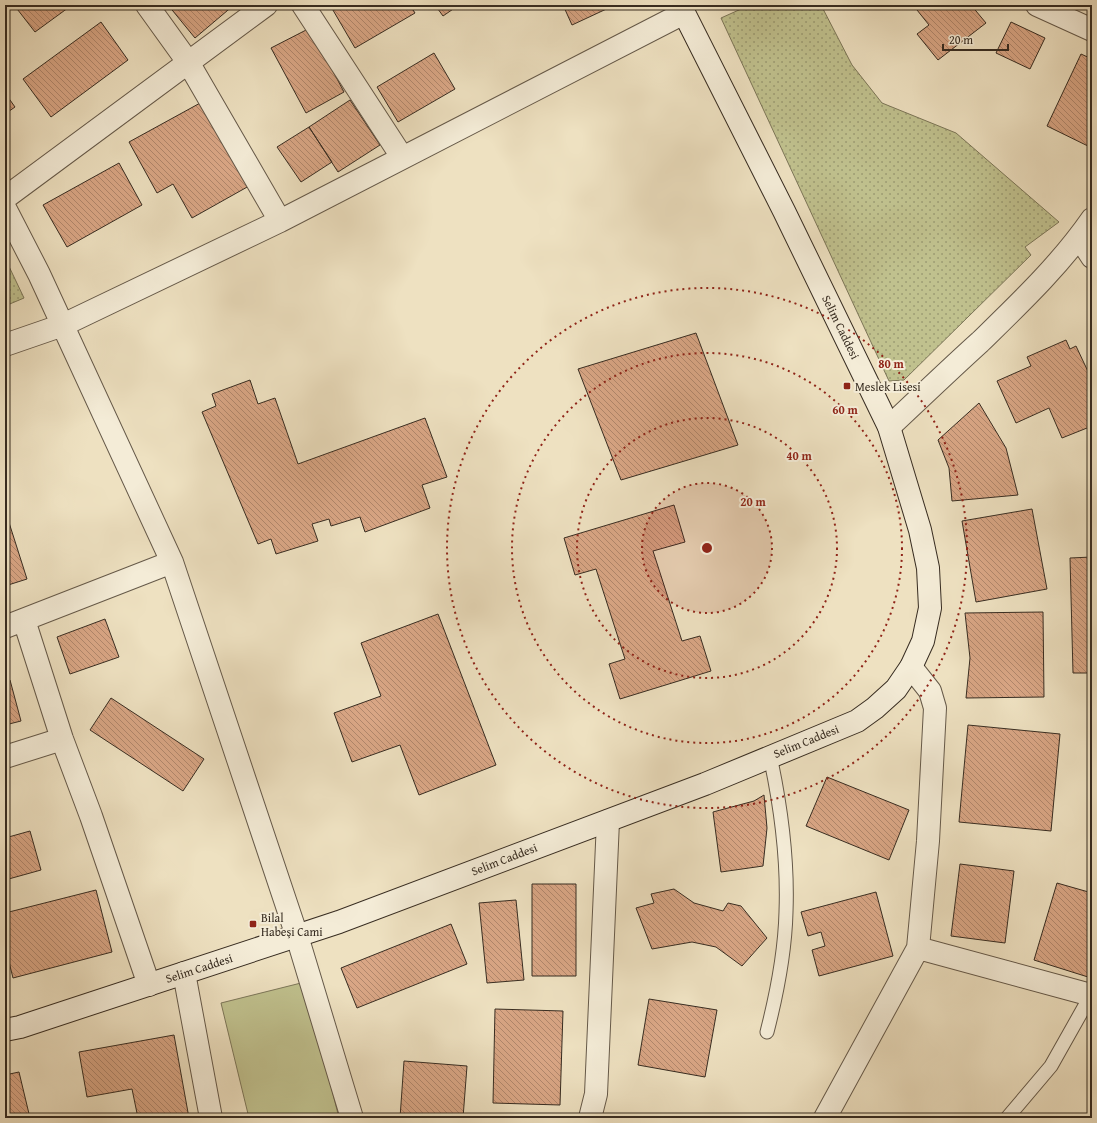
<svg xmlns="http://www.w3.org/2000/svg" width="1097" height="1123" font-family="'Gentium Book Plus',serif">
<style>
.park{fill:url(#park-dots);stroke:#7c7658}
.pitch{fill:#c0c18e;stroke:#7c7658}
.building{fill:url(#building-back-hatch);stroke:#372c21}
.lines{fill:none;stroke-linecap:round;stroke-linejoin:round}
.service-casing{stroke:#655949;stroke-width:15}
.minor-casing{stroke:#655949;stroke-width:24}
.secondary-casing{stroke:#372c21;stroke-width:24}
.service{stroke:#f4ecd7;stroke-width:13}
.minor{stroke:#f4ecd7;stroke-width:22}
.secondary{stroke:#f4ecd7;stroke-width:22}
.ring{fill:none;stroke:#8f2418;stroke-width:2;stroke-dasharray:2 4}
.poi-dot{fill:#8f2418;stroke:#f4ecd7;stroke-width:1.5}
.labels{text-anchor:middle;dominant-baseline:central;stroke-width:4;stroke-linejoin:round;paint-order:stroke}
.street-label{font-size:12px;fill:#372c21;stroke:#f4ecd7}
.poi-label{font-size:12px;fill:#372c21;stroke:#f4ecd7;text-anchor:start}
.centre{fill:#8f2418;stroke:#f4ecd7;stroke-width:2}
.ring-label{font-size:12px;text-anchor:middle;font-weight:bold;fill:#8f2418;stroke:#f4ecd7;stroke-width:4;stroke-linejoin:round;paint-order:stroke}
</style>
<defs>
<pattern id="park-dots" width="8" height="8" patternUnits="userSpaceOnUse"><rect width="8" height="8" fill="#c0c18e"/><path d="M2 2h.1M6 6h.1" fill="none" stroke="#9d9d74" stroke-width="1.8" stroke-linecap="round"/></pattern>
<pattern id="building-back-hatch" width="6" height="6" patternUnits="userSpaceOnUse"><rect width="6" height="6" fill="#d9a685"/><path d="M-1 5l2 2M0 0l6 6M5-1l2 2" fill="none" stroke="#b1876c"/></pattern>
</defs>
<rect width="100%" height="100%" fill="#eee1c1"/>
<filter id="stains"><feTurbulence type="fractalNoise" baseFrequency=".005" numOctaves="4"/><feColorMatrix values="0 0 0 0 .2 0 0 0 0 .09 0 0 0 0 .02 0 0 0 .5 -.17"/></filter>
<radialGradient id="worn" r=".72"><stop offset=".6" stop-color="#630" stop-opacity="0"/><stop offset="1" stop-color="#630" stop-opacity=".3"/></radialGradient>
<path class="park" d="M 750,5 L 821,5 L 852,65 L 882,103 L 956,133 L 1059,222 L 1025,247 L 1031,255 L 904,380 L 889,381 L 721,18 Z
M 5,258 L 24,298 L 5,306 Z"/>
<path class="pitch" d="M 305,982 L 339,1118 L 249,1118 L 221,1003 Z"/>
<path class="building" d="M 14,5 L 72,5 L 35,32 Z
M 168,5 L 234,5 L 195,38 Z
M 330,5 L 410,5 L 415,13 L 355,48 Z
M 435,5 L 459,5 L 443,16 Z
M 563,5 L 615,5 L 572,25 Z
M 913,5 L 971,5 L 986,23 L 938,60 L 917,34 L 929,25 Z
M 101,22 L 128,60 L 51,117 L 23,79 Z
M 1011,22 L 1045,38 L 1030,69 L 996,53 Z
M 310,28 L 344,92 L 306,113 L 271,48 Z
M 434,53 L 455,89 L 398,122 L 377,87 Z
M 1081,54 L 1092,59 L 1092,148 L 1047,126 Z
M 5,93 L 15,107 L 5,114 Z
M 350,100 L 380,145 L 338,172 L 309,127 Z
M 202,102 L 249,186 L 192,218 L 173,184 L 157,193 L 129,142 Z
M 309,127 L 332,162 L 301,182 L 277,147 Z
M 119,163 L 142,205 L 67,247 L 43,205 Z
M 696,333 L 738,445 L 621,480 L 578,369 Z
M 1066,340 L 1070,349 L 1076,346 L 1092,380 L 1092,389 L 1088,391 L 1092,400 L 1092,426 L 1062,438 L 1049,408 L 1016,423 L 997,381 L 1031,366 L 1027,357 Z
M 250,380 L 258,404 L 275,398 L 298,464 L 425,418 L 447,477 L 422,485 L 430,508 L 365,532 L 360,517 L 331,526 L 329,519 L 312,524 L 318,541 L 276,554 L 271,539 L 258,544 L 202,412 L 216,406 L 212,394 Z
M 979,403 L 1006,448 L 1018,495 L 952,501 L 949,468 L 938,440 Z
M 674,505 L 685,542 L 653,551 L 682,641 L 700,636 L 711,671 L 620,699 L 609,664 L 625,659 L 596,569 L 575,575 L 564,538 Z
M 1032,509 L 1047,589 L 976,602 L 962,521 Z
M 5,510 L 27,579 L 5,586 Z
M 1092,557 L 1092,673 L 1073,673 L 1070,558 Z
M 1043,612 L 1044,697 L 966,698 L 970,658 L 965,613 Z
M 438,614 L 496,765 L 419,795 L 400,745 L 352,762 L 334,713 L 381,696 L 361,643 Z
M 105,619 L 119,657 L 70,674 L 57,637 Z
M 10,680 L 21,721 L 5,725 L 5,682 Z
M 111,698 L 204,759 L 183,791 L 90,730 Z
M 968,725 L 1060,734 L 1051,831 L 959,822 Z
M 827,777 L 909,810 L 889,860 L 806,826 Z
M 764,795 L 767,828 L 763,866 L 721,872 L 713,812 L 754,801 Z
M 30,831 L 41,870 L 5,880 L 5,838 Z
M 960,864 L 1014,871 L 1005,943 L 951,936 Z
M 1057,883 L 1092,893 L 1092,965 L 1088,977 L 1034,960 Z
M 532,884 L 576,884 L 576,976 L 532,976 Z
M 674,889 L 694,903 L 723,911 L 728,903 L 741,906 L 767,938 L 742,966 L 716,947 L 692,942 L 652,949 L 636,908 L 654,903 L 651,894 Z
M 96,890 L 112,952 L 13,978 L 5,946 L 5,913 Z
M 876,892 L 893,956 L 819,976 L 812,950 L 825,946 L 821,932 L 808,936 L 801,912 Z
M 516,900 L 524,980 L 487,983 L 479,903 Z
M 451,924 L 467,964 L 357,1008 L 341,968 Z
M 649,999 L 717,1010 L 705,1077 L 638,1065 Z
M 495,1009 L 563,1011 L 560,1105 L 493,1103 Z
M 174,1035 L 189,1118 L 138,1118 L 132,1089 L 87,1097 L 79,1052 Z
M 404,1061 L 467,1066 L 463,1118 L 400,1118 Z
M 19,1072 L 30,1118 L 5,1118 L 5,1075 Z"/>
<g class="lines">
<g class="service-casing">
<path id="service" d="M 767,1032 C 777,993 785,953 786,912 C 788,860 781,807 770,756
M 1007,1118 L 1051,1066 L 1091,995"/>
</g>
<g class="minor-casing">
<path id="minor" d="M 147,5 L 188,62 L 280,221
M 303,5 L 402,157
M 1037,5 L 1092,30
M 5,198 L 266,5
M 5,208 L 39,274 L 172,562 L 297,936 L 352,1118
M 1079,237 L 1092,257
M 5,345 L 63,325 L 280,221 L 684,13
M 889,427 C 919,399 949,370 980,342 C 1020,303 1060,265 1092,219
M 24,620 L 62,739 L 91,816 L 149,985
M 5,627 L 172,562
M 5,757 L 62,739
M 918,948 L 1091,995 L 1092,993
M 184,973 L 211,1118
M 590,1118 L 596,1094 L 608,821
M 825,1118 L 918,948 L 928,841 L 935,708 L 930,691 L 911,667"/>
</g>
<g class="secondary-casing">
<path id="secondary" d="M 5,1030 L 20,1027 L 339,922 L 705,784 L 857,721 L 875,708 L 896,689 L 911,667 L 923,641 L 930,608 L 928,568 L 920,530 L 889,427 L 784,211 L 680,5"/>
</g>
<use href="#service" class="service"/>
<use href="#minor" class="minor"/>
<use href="#secondary" class="secondary"/>
</g>
<circle cx="707" cy="548" r="65" fill="#8f2418" fill-opacity=".12"/>
<g class="ring">
<circle cx="707" cy="548" r="65"/>
<circle cx="707" cy="548" r="130"/>
<circle cx="707" cy="548" r="195"/>
<circle cx="707" cy="548" r="260"/>
</g>
<g class="poi-dot">
<rect x="843" y="382" width="8" height="8" rx="2"/>
<rect x="249" y="920" width="8" height="8" rx="2"/>
</g>
<g class="labels">
<g class="street-label">
<text transform="translate(841 327) rotate(64)">Selim Caddesi</text>
<text transform="translate(806 741) rotate(-22)">Selim Caddesi</text>
<text transform="translate(504 859) rotate(-21)">Selim Caddesi</text>
<text transform="translate(199 968) rotate(-18)">Selim Caddesi</text>
</g>
<g class="poi-label">
<text x="855" y="386">Meslek Lisesi</text>
<text x="261" y="917">Bilal<tspan x="261" dy="14">Habeşi Cami</tspan></text>
</g>
</g>
<circle cx="707" cy="548" r="6" class="centre"/>
<g class="ring-label">
<text x="891" y="368">80 m</text>
<text x="845" y="414">60 m</text>
<text x="799" y="460">40 m</text>
<text x="753" y="506">20 m</text>
</g>
<rect width="1097" height="1123" fill="none" stroke="#eee1c1" stroke-width="20"/>
<rect x="6" y="6" width="1085" height="1111" fill="none" stroke="#372c21" stroke-width="2"/>
<rect x="10" y="10" width="1077" height="1103" fill="none" stroke="#372c21"/>
<path d="M943 44v6h65v-6" fill="none" stroke="#372c21" stroke-width="2"/>
<text x="949" y="44" font-size="12" fill="#372c21" stroke="#f4ecd7" stroke-width="3" paint-order="stroke">20 m</text>
<rect width="100%" height="100%" filter="url(#stains)"/>
<rect width="100%" height="100%" fill="url(#worn)"/>
</svg>
